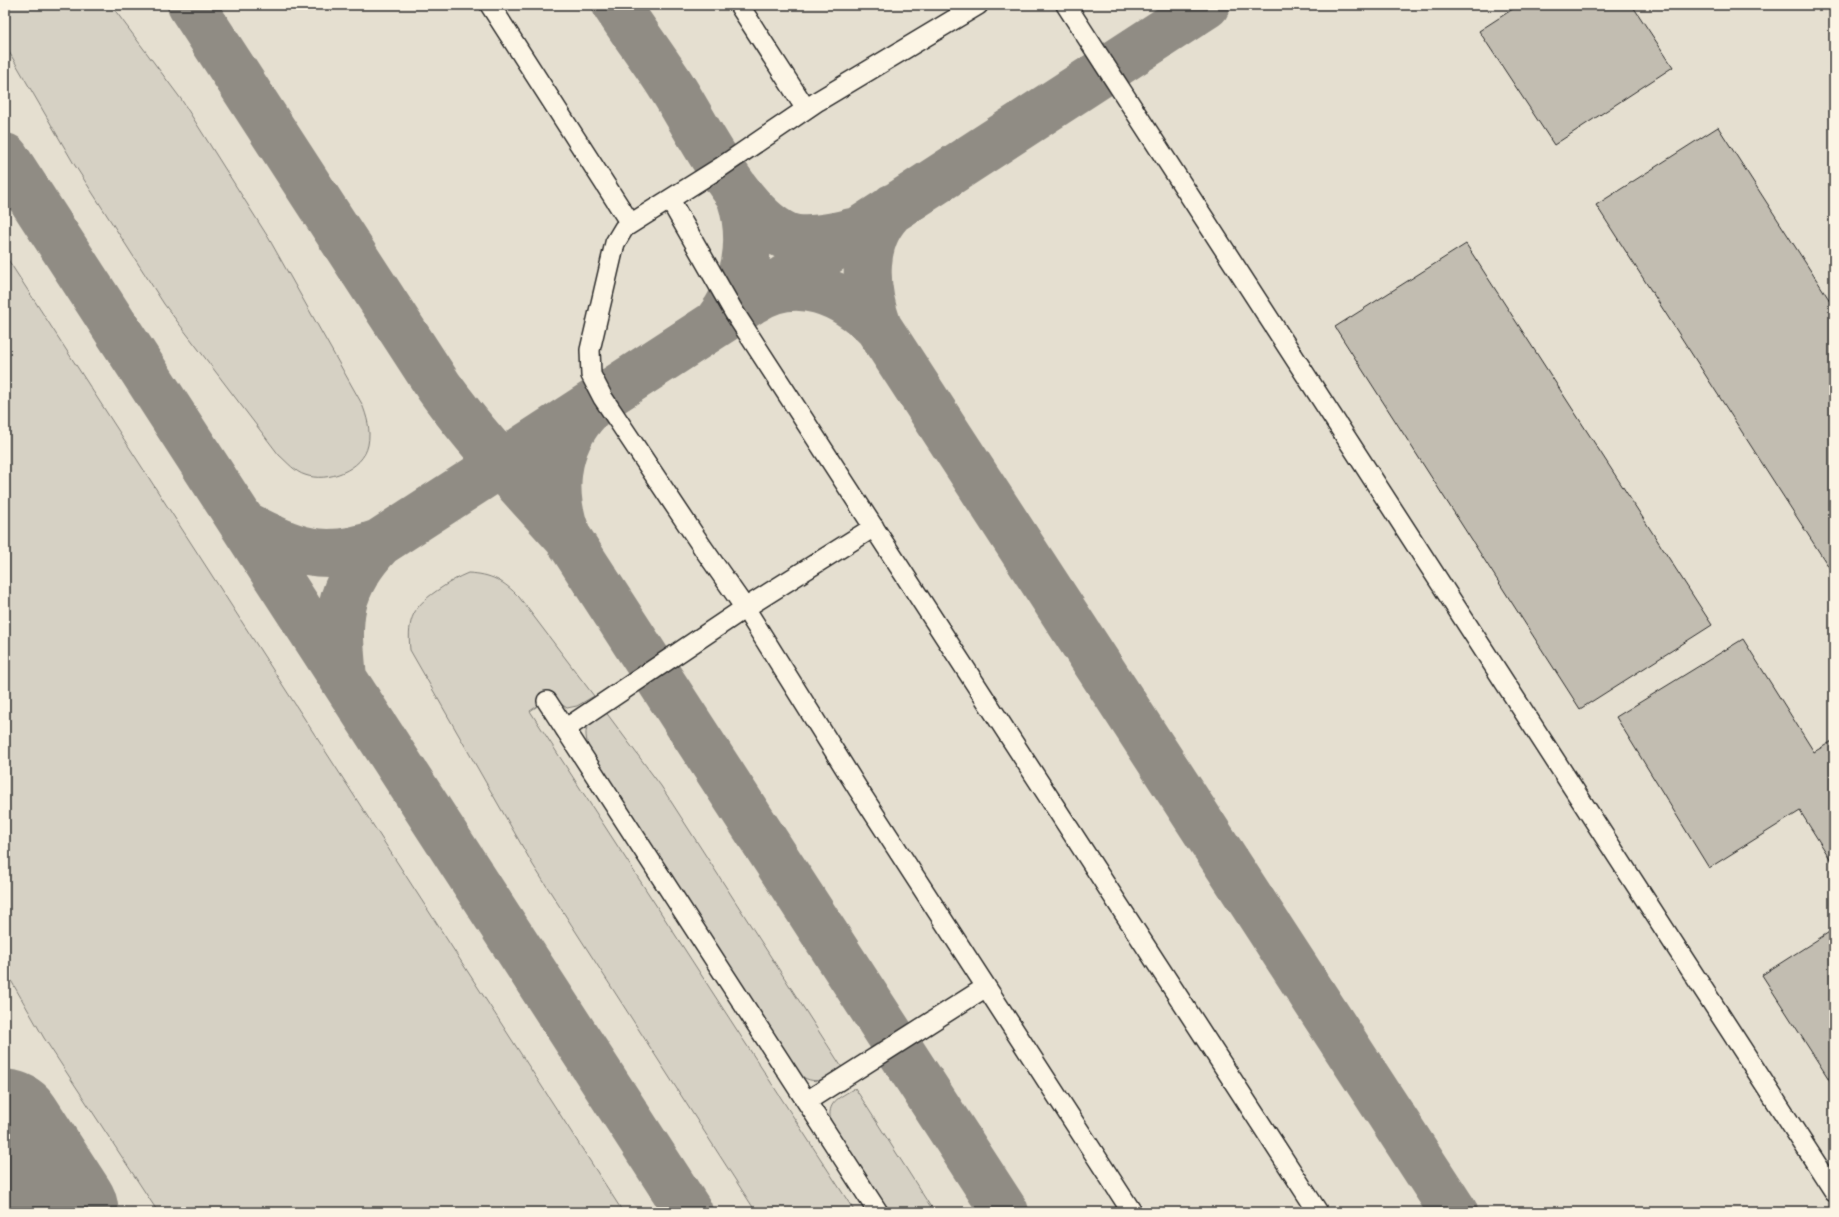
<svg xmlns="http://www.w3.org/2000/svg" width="1839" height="1217" font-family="Sriracha,sans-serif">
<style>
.built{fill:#e5dfd0}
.green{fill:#d6d1c4;stroke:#807e78}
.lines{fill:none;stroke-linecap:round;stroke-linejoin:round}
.taxiway{stroke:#908c84;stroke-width:48}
.runway{stroke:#908c84;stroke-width:119}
.building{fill:#c2bdb1;stroke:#2b2b2b}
.minor-casing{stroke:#2b2b2b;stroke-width:22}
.minor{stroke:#fcf5e5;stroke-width:19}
</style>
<rect width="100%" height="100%" fill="#f4edde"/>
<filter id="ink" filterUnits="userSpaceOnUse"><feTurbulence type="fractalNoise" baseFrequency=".025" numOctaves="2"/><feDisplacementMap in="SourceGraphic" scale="8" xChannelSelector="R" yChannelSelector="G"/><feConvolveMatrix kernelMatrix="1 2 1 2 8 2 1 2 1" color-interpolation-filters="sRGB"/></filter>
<g filter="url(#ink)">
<path class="built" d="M 5,5 L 1834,5 L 1834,1212 L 5,1212 Z"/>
<path class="green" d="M 5,5 L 111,5 L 181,99 L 268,237 L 362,404 C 367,417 371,430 368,445 C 363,470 327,483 305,475 C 295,472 287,462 279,455 L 164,304 L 74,164 L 5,45 Z
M 5,255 L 623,1212 L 158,1212 L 44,1038 L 5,970 Z
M 468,573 C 491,574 504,581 519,597 L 594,696 L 577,706 L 567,708 L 558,702 L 554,695 L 530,711 L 855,1212 L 756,1212 L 533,865 L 410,650 C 407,618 413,606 441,588 C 450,582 458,577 468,573 Z
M 605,711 L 661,786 L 843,1069 C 828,1078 817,1086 801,1076 L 589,749 C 582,726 587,724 605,711 Z
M 855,1088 L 934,1212 L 889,1212 L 831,1122 C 826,1102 839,1098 855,1088 Z"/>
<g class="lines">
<path class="taxiway" d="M 191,5 L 439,387 C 478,441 524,489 568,538 L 1005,1212
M 616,5 C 633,31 651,55 668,81 C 697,125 738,215 786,236 C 802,243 836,237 852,232
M 5,157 L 689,1212
M 753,300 C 797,271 845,294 878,327 L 1454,1212
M 716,324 C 746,287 755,242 740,196
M 878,327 C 864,287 860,238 894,207
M 243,524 C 294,550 322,564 379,543 L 1206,5
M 568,538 C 550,494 554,445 588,409
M 343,678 C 337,619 336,589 379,543"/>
<path class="runway" d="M 5,1129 L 59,1212"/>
</g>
<path class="building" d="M 1519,5 L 1632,5 L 1673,67 L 1554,145 L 1479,31 Z
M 1718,127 L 1834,307 L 1834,575 L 1596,205 Z
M 1466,244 L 1712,625 L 1580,709 L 1335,327 Z
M 1743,639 L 1814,752 L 1834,740 L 1834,865 L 1800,811 L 1709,868 L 1616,717 Z
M 1834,929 L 1834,1087 L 1762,975 Z"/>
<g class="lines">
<g class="minor-casing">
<path id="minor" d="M 490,5 L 630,223
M 739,5 L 806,109
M 978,5 L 818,101 L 721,167 L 624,228 L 615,243 L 590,350 L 591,375 L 603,398 L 703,548 L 745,608 L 858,789 L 1132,1212
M 1066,5 L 1834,1191
M 670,200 L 734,312 L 1318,1212
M 547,701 L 878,1212
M 565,729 L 745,608 L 874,527
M 807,1101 L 986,987"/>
</g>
<use href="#minor" class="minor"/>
</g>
</g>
<rect width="1839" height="1217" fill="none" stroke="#fcf5e5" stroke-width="20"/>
<rect x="10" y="10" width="1819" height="1197" fill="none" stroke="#2b2b2b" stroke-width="1.5" filter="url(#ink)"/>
</svg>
